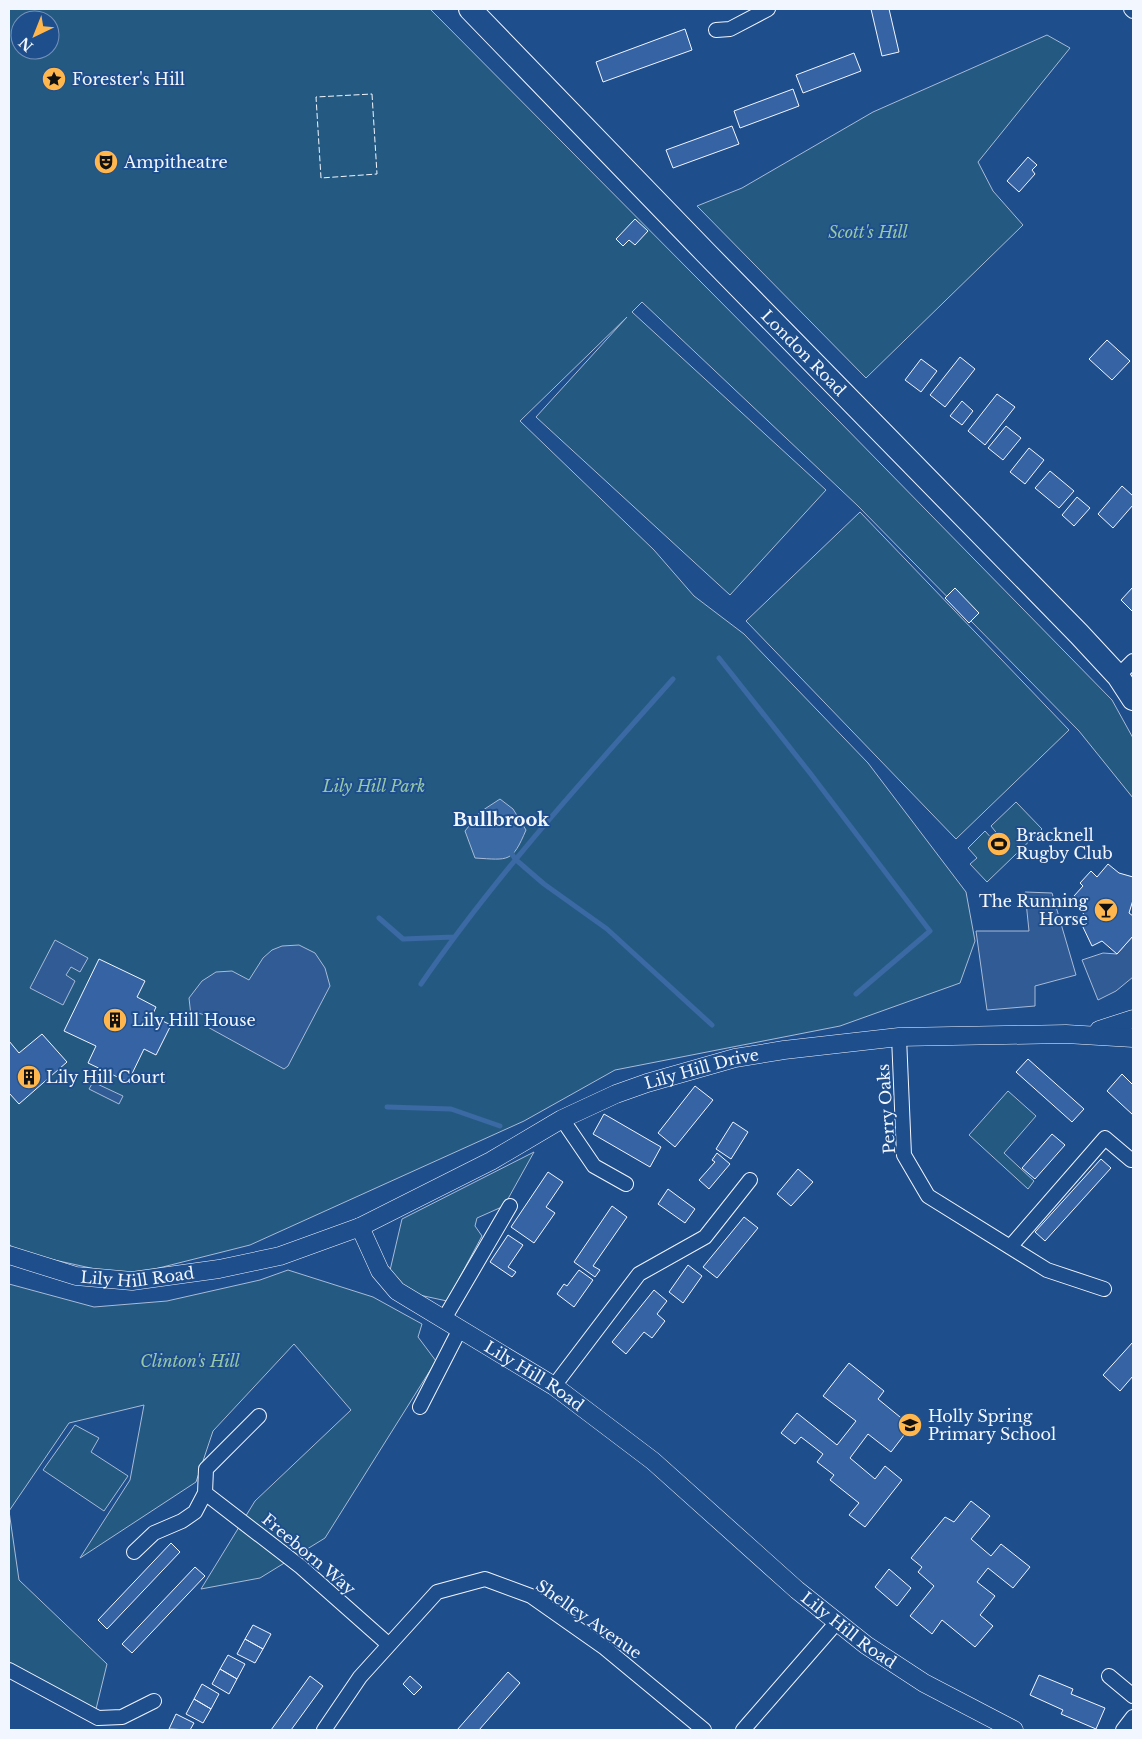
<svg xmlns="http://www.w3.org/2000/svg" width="1142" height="1739" font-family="'Libre Baskerville',serif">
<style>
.green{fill:#245a82;stroke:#a8bbd7;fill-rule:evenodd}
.parking{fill:#305b95;stroke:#a8bbd7}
.water{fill:#3b69a3;stroke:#a8bbd7}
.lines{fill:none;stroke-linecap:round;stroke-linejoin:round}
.stream{stroke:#3b69a3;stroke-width:5}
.building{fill:#3563a3;stroke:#f2f6ff}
.minor-casing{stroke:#f2f6ff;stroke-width:16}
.tertiary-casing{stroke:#f2f6ff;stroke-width:19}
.primary-casing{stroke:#f2f6ff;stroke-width:24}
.minor{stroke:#1f4e8c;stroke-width:14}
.tertiary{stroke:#1f4e8c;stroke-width:18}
.primary{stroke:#1f4e8c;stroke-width:22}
.fence{stroke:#f2f6ff;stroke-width:1;stroke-dasharray:6 2.5;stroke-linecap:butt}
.labels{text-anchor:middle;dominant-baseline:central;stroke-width:4;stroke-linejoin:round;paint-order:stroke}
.poi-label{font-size:16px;fill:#f2f6ff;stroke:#1f4e8c;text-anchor:start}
.park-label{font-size:16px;font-style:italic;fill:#97c8a6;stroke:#1f4e8c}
.street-label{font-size:16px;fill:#f2f6ff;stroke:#1f4e8c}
.neighbourhood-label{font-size:18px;font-weight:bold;fill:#f2f6ff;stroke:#1f4e8c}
</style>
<rect width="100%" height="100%" fill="#1f4e8c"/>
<path class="green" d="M 9,9 L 430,9 L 836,418 L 1112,700 L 1133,738 L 1133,798 L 1079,731 L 858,506 L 642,302 L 632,312 L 826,490 L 730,595 L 536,417 L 627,317 L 520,421 L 654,550 L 694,596 L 744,634 L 868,763 L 966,892 L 975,941 L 960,983 L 840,1026 L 615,1070 L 524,1121 L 250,1245 L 127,1276 L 18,1252 L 9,1244 ZM 20,20 L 50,20 L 50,50 L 20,50 Z
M 1047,35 L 1070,48 L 978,162 L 993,191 L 1023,225 L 866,378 L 697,206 L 742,188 L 873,112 Z
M 860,512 L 1069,730 L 956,839 L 746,621 Z
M 1016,802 L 1042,829 L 987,882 L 970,864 L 977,858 L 968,848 L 985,831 L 994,841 L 999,836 L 991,826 Z
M 1008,1091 L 1036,1116 L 1004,1153 L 1034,1181 L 1028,1189 L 969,1135 Z
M 534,1152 L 504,1206 L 477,1218 L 475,1226 L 482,1236 L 447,1301 L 410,1293 L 388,1279 L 402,1219 Z
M 288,1270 L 373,1297 L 422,1324 L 418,1337 L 436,1361 L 325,1538 L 260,1578 L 201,1589 L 255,1501 L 351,1410 L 294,1344 L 213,1431 L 196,1482 L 80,1558 L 130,1480 L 144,1405 L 69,1423 L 9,1511 L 19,1580 L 107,1664 L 96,1709 L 9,1665 L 9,1284 L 94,1307 L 167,1301 L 260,1280 Z
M 75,1425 L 99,1438 L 91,1452 L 128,1476 L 104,1511 L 43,1470 Z"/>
<path class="parking" d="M 1025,892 L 1052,893 L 1076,975 L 1035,986 L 1035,1006 L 987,1010 L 976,931 L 1029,931 Z
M 1133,936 L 1133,977 L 1116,991 L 1098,1000 L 1082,960 L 1103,953 L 1117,954 Z
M 55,940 L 88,958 L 80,972 L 71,967 L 66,975 L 75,981 L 63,1005 L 30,988 Z
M 299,945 L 315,953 L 325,968 L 330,986 L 288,1066 L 284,1069 L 204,1025 L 207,1019 L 205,1015 L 198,1013 L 191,1016 L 189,998 L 202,981 L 216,972 L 232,971 L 249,980 L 263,958 L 272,950 L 282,946 Z
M 93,1082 L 123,1096 L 119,1104 L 89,1089 Z"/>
<path class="water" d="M 500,799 L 513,809 L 526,830 C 512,863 509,860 475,858 L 465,831 L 480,812 Z"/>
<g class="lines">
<path class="stream" d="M 719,658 L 810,773 L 930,931 L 856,994
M 512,854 L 515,859 L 544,884 L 607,929 L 712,1025
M 379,918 L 403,939 L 454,937
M 421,984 C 496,875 585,778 673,679
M 387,1107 L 451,1109 L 500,1126"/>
</g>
<path class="building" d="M 871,9 L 889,9 L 899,52 L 882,56 Z
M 685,29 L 692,50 L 603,82 L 596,62 Z
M 854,53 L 861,71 L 803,93 L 796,75 Z
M 793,89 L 799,106 L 740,128 L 734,111 Z
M 732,126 L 739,144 L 673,168 L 666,150 Z
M 1028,157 L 1037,165 L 1032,170 L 1035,174 L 1019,192 L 1007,181 Z
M 635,219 L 648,231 L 635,245 L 629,240 L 623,246 L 616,239 Z
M 1107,340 L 1130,361 L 1112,380 L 1089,359 Z
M 960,357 L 975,369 L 945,407 L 930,395 Z
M 921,359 L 937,371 L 921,392 L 905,380 Z
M 997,394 L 1015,407 L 985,445 L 968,431 Z
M 962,401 L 973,411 L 962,425 L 950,416 Z
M 1006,426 L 1021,438 L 1003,460 L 988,448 Z
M 1029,448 L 1044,460 L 1025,484 L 1010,472 Z
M 1050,471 L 1074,491 L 1059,508 L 1035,488 Z
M 1122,486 L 1133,496 L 1133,505 L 1113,528 L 1098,514 Z
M 1077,497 L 1090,508 L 1074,526 L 1062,515 Z
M 1133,587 L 1133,612 L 1121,600 Z
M 955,588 L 979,613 L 969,623 L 945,598 Z
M 1108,864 L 1119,873 L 1133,877 L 1133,900 L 1129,913 L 1133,916 L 1133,936 L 1117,954 L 1102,941 L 1092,946 L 1081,923 L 1086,918 L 1077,903 L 1079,900 L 1074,896 L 1083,886 L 1080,883 L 1091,871 L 1097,877 Z
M 99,959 L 145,981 L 137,997 L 156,1007 L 152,1016 L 171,1025 L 156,1055 L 144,1049 L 128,1082 L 88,1063 L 96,1046 L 64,1031 Z
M 42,1034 L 67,1062 L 19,1104 L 9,1093 L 9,1041 L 19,1053 Z
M 1028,1059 L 1084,1109 L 1072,1122 L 1016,1072 Z
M 1122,1074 L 1133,1085 L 1133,1115 L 1107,1091 Z
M 695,1086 L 713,1100 L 675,1147 L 658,1133 Z
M 604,1114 L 661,1147 L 650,1167 L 593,1134 Z
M 733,1122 L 748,1132 L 731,1159 L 716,1149 Z
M 1052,1134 L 1065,1145 L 1035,1179 L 1022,1168 Z
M 717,1153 L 730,1164 L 709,1189 L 699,1180 L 715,1162 L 712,1160 Z
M 1101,1159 L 1111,1168 L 1045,1241 L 1035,1232 Z
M 798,1169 L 813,1182 L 791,1206 L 777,1194 Z
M 548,1172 L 563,1182 L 546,1207 L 555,1213 L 534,1243 L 511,1227 Z
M 668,1189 L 695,1209 L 685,1223 L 658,1204 Z
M 612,1206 L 627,1217 L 593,1266 L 600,1270 L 595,1277 L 574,1262 Z
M 744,1217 L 758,1228 L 717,1278 L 703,1267 Z
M 508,1235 L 523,1245 L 508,1267 L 516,1272 L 512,1277 L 490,1262 Z
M 688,1265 L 702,1276 L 683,1303 L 669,1292 Z
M 579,1270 L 593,1280 L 574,1307 L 557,1294 L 564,1284 L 567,1286 Z
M 654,1290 L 667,1301 L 657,1314 L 665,1321 L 652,1338 L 644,1332 L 626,1354 L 612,1342 Z
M 1133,1342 L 1133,1376 L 1120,1391 L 1103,1375 Z
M 849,1363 L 884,1391 L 878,1399 L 911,1426 L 891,1452 L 868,1434 L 850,1458 L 875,1479 L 885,1466 L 902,1480 L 865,1527 L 849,1515 L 859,1503 L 830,1480 L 834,1475 L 817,1462 L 823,1454 L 801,1437 L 795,1444 L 781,1433 L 797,1413 L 837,1445 L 856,1421 L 823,1396 Z
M 971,1501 L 990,1516 L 971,1539 L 991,1556 L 1001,1544 L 1030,1567 L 1013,1588 L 988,1568 L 977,1582 L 995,1596 L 980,1615 L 993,1626 L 975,1647 L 942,1620 L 932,1634 L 910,1616 L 934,1586 L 918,1572 L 922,1567 L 911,1558 L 945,1517 L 954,1522 Z
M 171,1543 L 180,1552 L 107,1629 L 98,1620 Z
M 195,1567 L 205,1576 L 132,1653 L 122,1644 Z
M 889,1569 L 911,1588 L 897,1606 L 875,1587 Z
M 253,1625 L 271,1634 L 263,1649 L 245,1639 Z
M 245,1639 L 263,1649 L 255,1663 L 237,1654 Z
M 228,1655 L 245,1664 L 237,1679 L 220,1669 Z
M 220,1669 L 237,1679 L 229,1694 L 212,1684 Z
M 508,1672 L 520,1683 L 479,1730 L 457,1730 Z
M 1039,1675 L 1073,1689 L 1071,1694 L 1105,1708 L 1096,1729 L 1061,1714 L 1063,1710 L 1030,1695 Z
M 310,1676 L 323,1686 L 291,1730 L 271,1730 Z
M 410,1676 L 422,1687 L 414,1695 L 403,1684 Z
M 202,1684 L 219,1694 L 211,1709 L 194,1699 Z
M 194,1699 L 211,1709 L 203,1723 L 186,1714 Z
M 176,1714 L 194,1723 L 190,1730 L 169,1729 Z"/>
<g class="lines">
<g class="minor-casing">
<path id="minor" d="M 1131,9 L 1133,11
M 716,30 L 730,29 L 768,9
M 1118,676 L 1133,661
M 899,1037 L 904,1155 L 928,1196 L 1047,1270 L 1104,1289
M 562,1119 L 594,1166 L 626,1184
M 1010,1247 L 1105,1138 L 1131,1160
M 444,1319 L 510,1206
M 554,1386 L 639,1274 L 705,1237 L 750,1180
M 420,1407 L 460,1329
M 205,1493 L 301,1567 L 388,1644
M 134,1552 L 154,1533 L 182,1521 L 195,1512 L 205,1493 L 206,1469 L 259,1416
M 9,1670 L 98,1718 L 122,1717 L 154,1701
M 1109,1676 L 1133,1696
M 324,1730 L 360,1677 L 437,1592 L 485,1579 L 531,1596 L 605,1648 L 704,1730
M 743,1730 L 837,1622
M 1123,1730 L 1133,1717"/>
</g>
<g class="tertiary-casing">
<g id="tertiary">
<path d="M 1099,1030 L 1133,1019"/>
<path id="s1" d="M 360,1227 L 380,1271 L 397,1291 L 554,1386 L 653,1461 L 797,1590 L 866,1645 L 924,1683 L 1014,1730"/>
<path id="s2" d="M 9,1255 L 76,1276 L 132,1281 L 219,1269 L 280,1256 L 360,1227 L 491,1161 L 562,1119 L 616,1094 L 647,1083 L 735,1058 L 784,1050 L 899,1037 L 1066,1034 L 1133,1038"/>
</g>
</g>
<g class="primary-casing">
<g id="primary">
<path id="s3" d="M 470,9 L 706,253 L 1079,634 L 1118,676 L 1133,699"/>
</g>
</g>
<use href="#minor" class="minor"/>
<use href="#tertiary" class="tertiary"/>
<use href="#primary" class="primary"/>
<path class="fence" d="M 372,94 L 377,174 L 321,178 L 316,97 Z"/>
</g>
<defs>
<g id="sight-disc" transform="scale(1.25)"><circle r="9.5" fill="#ffb74d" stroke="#1f4e8c"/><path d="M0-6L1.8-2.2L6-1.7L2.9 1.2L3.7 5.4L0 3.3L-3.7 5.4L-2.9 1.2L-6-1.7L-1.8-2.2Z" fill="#111"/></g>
<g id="theatre-disc" transform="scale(1.25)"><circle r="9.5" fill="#ffb74d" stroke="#1f4e8c"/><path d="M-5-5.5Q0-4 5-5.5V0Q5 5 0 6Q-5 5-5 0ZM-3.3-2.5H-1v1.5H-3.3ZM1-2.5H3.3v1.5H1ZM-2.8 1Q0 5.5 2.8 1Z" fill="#111"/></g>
<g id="stadium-disc" transform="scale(1.25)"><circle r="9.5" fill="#ffb74d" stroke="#1f4e8c"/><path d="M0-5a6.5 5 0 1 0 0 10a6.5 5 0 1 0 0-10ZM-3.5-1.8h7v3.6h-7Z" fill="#111"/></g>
<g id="bar-disc" transform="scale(1.25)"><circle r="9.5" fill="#ffb74d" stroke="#1f4e8c"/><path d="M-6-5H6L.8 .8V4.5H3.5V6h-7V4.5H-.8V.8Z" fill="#111"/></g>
<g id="building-disc" transform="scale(1.25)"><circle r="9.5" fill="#ffb74d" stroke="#1f4e8c"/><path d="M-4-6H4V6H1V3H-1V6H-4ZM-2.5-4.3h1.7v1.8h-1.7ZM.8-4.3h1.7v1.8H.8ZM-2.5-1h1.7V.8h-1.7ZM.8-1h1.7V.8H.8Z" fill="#111"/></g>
<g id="school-disc" transform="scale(1.25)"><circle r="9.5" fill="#ffb74d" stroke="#1f4e8c"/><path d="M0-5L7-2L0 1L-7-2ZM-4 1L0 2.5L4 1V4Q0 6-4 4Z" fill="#111"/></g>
</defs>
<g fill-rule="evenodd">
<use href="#sight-disc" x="54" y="79"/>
<use href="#theatre-disc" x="106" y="162"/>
<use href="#stadium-disc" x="999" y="844"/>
<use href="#bar-disc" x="1106" y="910"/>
<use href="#building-disc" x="115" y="1020"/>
<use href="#building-disc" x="29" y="1077"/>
<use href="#school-disc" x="910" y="1425"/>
</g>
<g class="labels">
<g class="poi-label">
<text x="72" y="79">Forester's Hill</text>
<text x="124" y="162">Ampitheatre</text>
<text x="1016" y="835">Bracknell<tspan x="1016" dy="18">Rugby Club</tspan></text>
<text x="1088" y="901" text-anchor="end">The Running<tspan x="1088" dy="18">Horse</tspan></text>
<text x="132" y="1020">Lily Hill House</text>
<text x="46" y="1077">Lily Hill Court</text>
<text x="928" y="1416">Holly Spring<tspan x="928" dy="18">Primary School</tspan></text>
</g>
<g class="park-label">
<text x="868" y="232">Scott's Hill</text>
<text x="374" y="786">Lily Hill Park</text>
<text x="190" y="1361">Clinton's Hill</text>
</g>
<g class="street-label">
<text stroke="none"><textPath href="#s3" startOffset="479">London Road</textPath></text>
<text stroke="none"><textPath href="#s2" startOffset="740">Lily Hill Drive</textPath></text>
<text transform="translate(886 1109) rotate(-94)">Perry Oaks</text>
<text stroke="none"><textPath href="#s2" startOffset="132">Lily Hill Road</textPath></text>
<text stroke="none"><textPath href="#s1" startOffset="236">Lily Hill Road</textPath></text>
<text transform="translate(309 1554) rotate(40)">Freeborn Way</text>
<text transform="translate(589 1619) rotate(35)">Shelley Avenue</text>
<text stroke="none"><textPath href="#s1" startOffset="641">Lily Hill Road</textPath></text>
</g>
<g class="neighbourhood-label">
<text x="501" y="820">Bullbrook</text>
</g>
</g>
<rect width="1142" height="1739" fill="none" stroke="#f2f6ff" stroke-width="20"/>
<g transform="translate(35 35) rotate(223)"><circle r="24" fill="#1f4e8c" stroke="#7391ba"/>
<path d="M0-4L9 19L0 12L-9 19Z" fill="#ffb74d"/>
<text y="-8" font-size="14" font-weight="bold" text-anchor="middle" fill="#f2f6ff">N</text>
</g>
</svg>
